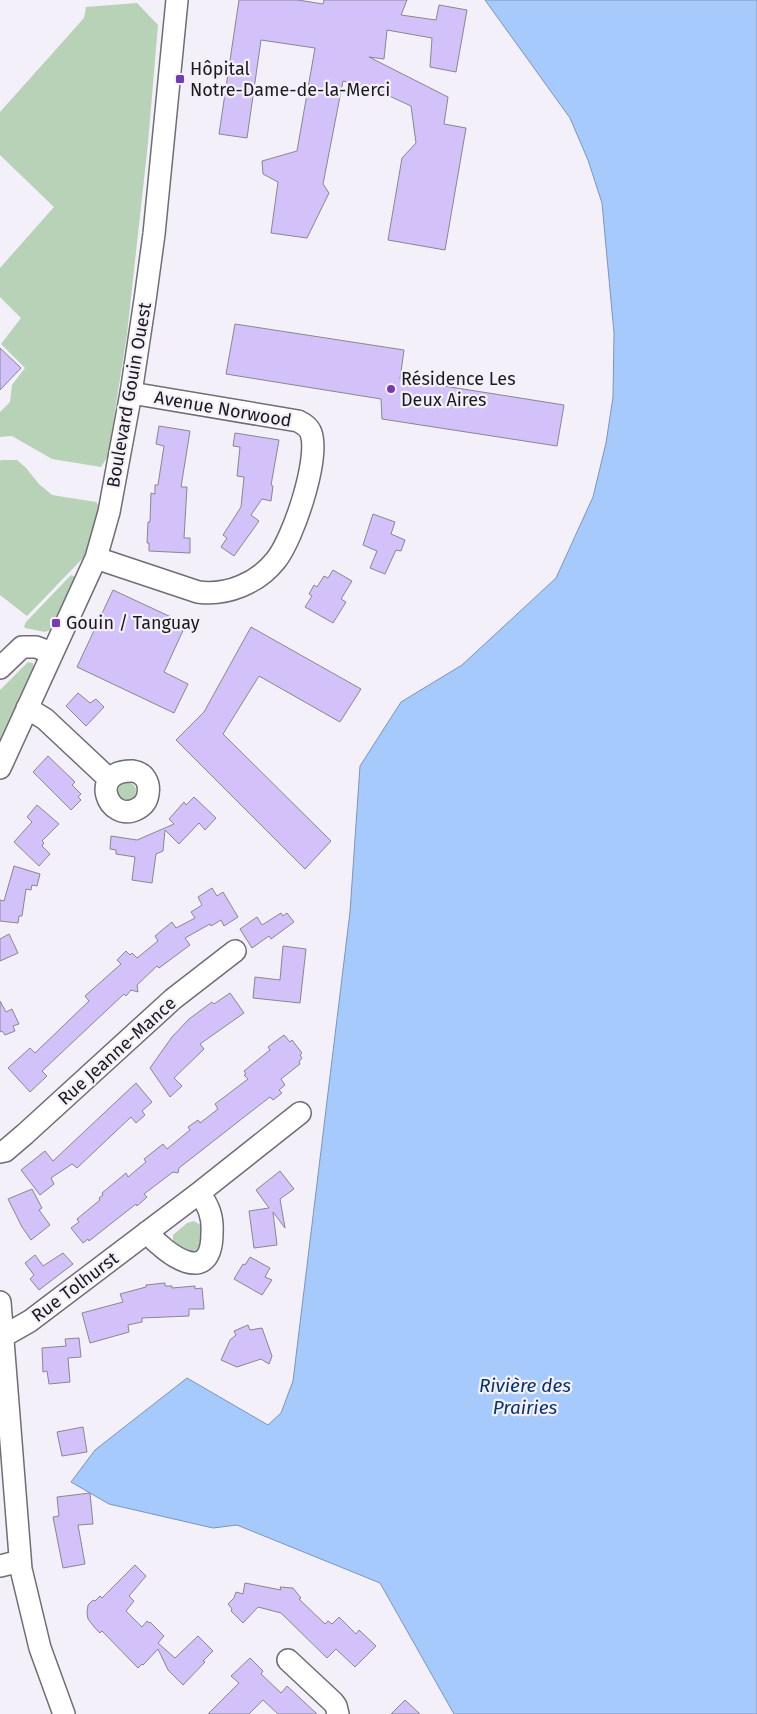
<svg xmlns="http://www.w3.org/2000/svg" width="757" height="1714" font-family="'Fira Sans',sans-serif">
<style>
.green{fill:#b7d2b6}
.water{fill:#a7cafc;stroke:#7d95b9}
.building{fill:#d3c1fa;stroke:#89878f}
.lines{fill:none;stroke-linecap:round;stroke-linejoin:round}
.minor-casing{stroke:#706d75;stroke-width:24}
.minor{stroke:#fff;stroke-width:21}
.poi-dot{fill:#773bb1;stroke:#f3f0f9;stroke-width:2}
.labels{text-anchor:middle;dominant-baseline:central;stroke-width:4.5;stroke-linejoin:round;paint-order:stroke}
.poi-label{font-size:18px;fill:#1a191c;stroke:#f3f0f9;text-anchor:start}
.street-label{font-size:18px;fill:#1a191c;stroke:#f3f0f9}
.water-label{font-size:19px;font-style:italic;fill:#08346d;stroke:#f3f0f9}
</style>
<rect width="100%" height="100%" fill="#f3f0f9"/>
<path class="green" d="M 137,3 L 158,25 L 148,143 L 127,334 L 108,456 L 101,467 L 52,459 L 12,436 L 0,437 L 0,412 L 10,402 L 12,385 L 25,368 L 1,344 L 21,318 L 0,297 L 0,268 L 54,207 L 0,155 L 0,112 L 84,18 L 86,7 Z
M 2,460 L 17,460 L 26,468 L 39,484 L 52,495 L 96,502 L 99,506 L 85,556 L 27,616 L 0,595 L 0,461 Z
M 71,575 L 75,577 L 50,630 L 45,632 L 25,628 L 24,626 L 26,622 Z
M 28,662 L 33,663 L 34,668 L 0,741 L 0,690 Z
M118 791a9 9 0 1 1 18 0a9 9 0 1 1-18 0Z
M 194,1221 L 202,1226 L 202,1247 L 195,1253 L 184,1251 L 173,1242 L 173,1235 L 187,1223 Z"/>
<path class="water" d="M 485,0 L 757,0 L 757,1714 L 454,1714 L 380,1583 L 237,1525 L 213,1528 L 109,1504 L 71,1482 L 95,1450 L 187,1378 L 268,1425 L 281,1413 L 293,1381 L 350,912 L 360,766 L 401,702 L 462,665 L 556,578 L 593,497 L 606,443 L 613,397 L 614,333 L 602,203 L 588,160 L 570,118 Z"/>
<path class="building" d="M 239,0 L 298,0 L 323,4 L 324,0 L 407,0 L 401,15 L 436,20 L 439,5 L 467,10 L 456,72 L 430,67 L 432,38 L 387,30 L 384,59 L 369,57 L 448,97 L 444,124 L 466,128 L 445,250 L 388,240 L 402,158 L 416,143 L 411,106 L 372,88 L 343,81 L 323,184 L 329,193 L 307,238 L 271,233 L 278,182 L 263,174 L 262,161 L 297,151 L 315,48 L 261,40 L 247,138 L 219,134 Z
M 235,324 L 404,350 L 400,379 L 564,405 L 557,446 L 382,419 L 381,399 L 226,374 Z
M 0,348 L 21,368 L 0,390 Z
M 159,426 L 190,431 L 181,487 L 187,487 L 184,538 L 190,538 L 190,553 L 149,551 L 149,543 L 147,543 L 148,522 L 150,522 L 151,493 L 155,494 L 155,485 L 158,485 L 164,446 L 156,444 Z
M 235,433 L 279,440 L 271,485 L 273,486 L 271,501 L 262,499 L 251,515 L 259,521 L 234,556 L 221,547 L 227,538 L 223,535 L 241,507 L 244,477 L 237,476 L 240,447 L 233,446 Z
M 373,514 L 395,522 L 391,534 L 405,540 L 401,551 L 396,550 L 385,574 L 370,568 L 377,551 L 363,545 Z
M 333,570 L 352,581 L 341,599 L 346,602 L 333,623 L 305,607 L 312,596 L 309,594 L 314,585 L 317,587 L 324,576 L 328,578 Z
M 113,590 L 186,624 L 164,672 L 188,684 L 174,713 L 77,667 Z
M 251,627 L 361,689 L 340,722 L 259,676 L 223,734 L 331,841 L 305,869 L 176,740 L 204,712 Z
M 78,693 L 90,703 L 96,699 L 104,707 L 86,726 L 66,706 Z
M 48,756 L 75,782 L 72,785 L 81,794 L 78,797 L 81,800 L 71,810 L 33,772 Z
M 194,797 L 216,818 L 205,830 L 199,823 L 179,844 L 165,830 L 163,851 L 156,854 L 152,883 L 132,880 L 135,857 L 116,854 L 116,850 L 110,849 L 111,836 L 137,840 L 174,824 L 169,819 L 184,802 L 186,805 Z
M 37,805 L 59,824 L 42,841 L 44,843 L 42,846 L 50,854 L 39,866 L 14,842 L 32,822 L 27,817 Z
M 14,866 L 40,874 L 37,886 L 32,885 L 31,890 L 26,889 L 22,916 L 19,916 L 18,923 L 0,921 L 0,900 L 4,901 Z
M 212,888 L 217,896 L 223,892 L 238,917 L 224,926 L 221,920 L 211,926 L 210,924 L 185,938 L 190,945 L 159,968 L 157,966 L 137,985 L 138,992 L 131,990 L 126,996 L 124,994 L 42,1071 L 47,1076 L 30,1092 L 8,1068 L 30,1048 L 35,1053 L 89,1001 L 85,996 L 121,964 L 117,960 L 126,951 L 130,955 L 132,953 L 137,958 L 158,941 L 155,936 L 172,922 L 176,928 L 195,918 L 191,912 L 202,905 L 198,897 Z
M 281,913 L 283,916 L 287,913 L 294,922 L 271,939 L 269,936 L 252,948 L 240,929 L 257,917 L 262,925 Z
M 9,934 L 18,953 L 0,961 L 0,939 Z
M 283,946 L 306,949 L 300,1003 L 253,998 L 255,977 L 280,980 Z
M 230,993 L 244,1013 L 200,1044 L 204,1049 L 174,1078 L 182,1086 L 170,1097 L 150,1068 L 172,1037 L 189,1019 L 212,1002 L 214,1004 Z
M 0,1001 L 6,1012 L 12,1009 L 19,1024 L 13,1026 L 15,1031 L 5,1035 L 2,1031 L 0,1032 Z
M 284,1035 L 290,1042 L 292,1040 L 302,1053 L 300,1055 L 302,1058 L 299,1062 L 300,1064 L 281,1079 L 285,1085 L 279,1090 L 282,1093 L 273,1100 L 270,1097 L 248,1114 L 179,1168 L 178,1173 L 173,1172 L 144,1194 L 147,1197 L 137,1206 L 136,1204 L 89,1241 L 88,1239 L 83,1243 L 71,1228 L 79,1222 L 77,1219 L 100,1200 L 99,1198 L 103,1195 L 102,1193 L 126,1173 L 128,1177 L 146,1162 L 144,1159 L 163,1144 L 167,1149 L 190,1130 L 188,1127 L 198,1120 L 200,1123 L 218,1109 L 215,1104 L 248,1079 L 244,1075 L 246,1074 L 244,1071 L 270,1050 L 268,1047 Z
M 136,1083 L 152,1102 L 142,1111 L 145,1115 L 136,1123 L 131,1117 L 77,1168 L 72,1164 L 51,1178 L 54,1184 L 40,1195 L 21,1170 L 45,1151 L 53,1161 Z
M 280,1171 L 294,1189 L 280,1199 L 285,1228 L 273,1212 L 277,1245 L 254,1248 L 249,1211 L 269,1208 L 256,1190 Z
M 32,1189 L 42,1208 L 39,1210 L 50,1225 L 31,1240 L 22,1227 L 8,1199 Z
M 63,1253 L 73,1264 L 39,1290 L 30,1279 L 34,1275 L 25,1263 L 35,1255 L 43,1266 Z
M 250,1257 L 270,1268 L 265,1277 L 272,1280 L 262,1295 L 234,1279 L 243,1264 L 245,1265 Z
M 165,1283 L 165,1286 L 172,1286 L 172,1288 L 195,1286 L 195,1289 L 202,1288 L 204,1309 L 189,1309 L 189,1316 L 142,1318 L 142,1322 L 128,1325 L 129,1332 L 90,1343 L 82,1313 L 123,1302 L 120,1294 L 146,1287 L 146,1285 Z
M 248,1325 L 250,1330 L 262,1328 L 272,1356 L 269,1364 L 261,1359 L 237,1367 L 221,1360 L 230,1340 L 236,1335 L 234,1331 Z
M 79,1338 L 81,1357 L 68,1358 L 70,1382 L 49,1384 L 47,1371 L 43,1372 L 42,1348 L 66,1346 L 65,1339 Z
M 83,1427 L 87,1452 L 62,1456 L 57,1432 Z
M 90,1493 L 93,1524 L 78,1525 L 85,1564 L 63,1568 L 53,1517 L 59,1516 L 57,1497 Z
M 135,1565 L 146,1576 L 129,1596 L 134,1601 L 126,1611 L 142,1627 L 147,1621 L 149,1623 L 150,1622 L 164,1636 L 158,1643 L 175,1658 L 198,1636 L 213,1651 L 203,1661 L 205,1662 L 183,1685 L 168,1670 L 158,1649 L 143,1665 L 142,1664 L 138,1668 L 102,1631 L 100,1633 L 95,1628 L 88,1619 L 87,1613 L 88,1605 L 93,1600 L 95,1601 L 100,1596 L 102,1598 Z
M 245,1583 L 281,1590 L 280,1587 L 293,1588 L 301,1598 L 299,1599 L 325,1624 L 328,1621 L 332,1624 L 339,1617 L 356,1634 L 359,1630 L 376,1646 L 355,1667 L 336,1649 L 327,1658 L 281,1613 L 258,1607 L 243,1623 L 231,1611 L 232,1609 L 228,1604 L 234,1598 L 236,1592 L 243,1594 Z
M 250,1658 L 263,1671 L 261,1674 L 281,1693 L 287,1686 L 317,1714 L 278,1714 L 263,1700 L 249,1714 L 208,1714 L 239,1683 L 231,1676 Z
M 405,1700 L 420,1714 L 391,1714 Z"/>
<g class="lines">
<g class="minor-casing">
<path id="minor" d="M 96,558 L 198,592 C 227,596 258,583 276,560 C 293,539 320,459 311,433 C 309,427 304,424 298,421 L 131,393
M 0,668 L 22,647 L 36,647 L 52,653
M 27,708 L 45,719 L 109,779
M 0,768 L 96,558 L 109,512 L 131,393 L 145,300 L 154,234 L 177,0
M 133,771 C 145,773 150,783 148,794 C 147,801 143,806 137,809 C 108,824 87,770 133,771 Z
M 0,1152 L 5,1151 L 25,1134 L 173,999 L 235,951
M 147,1232 C 166,1255 212,1288 212,1233 C 213,1217 209,1206 199,1193
M 0,1302 L 21,1569 L 40,1648 L 64,1714
M 0,1338 L 30,1321 L 199,1193 L 300,1113
M 0,1566 L 20,1561
M 288,1660 L 333,1702 L 336,1706 L 338,1714"/>
</g>
<use href="#minor" class="minor"/>
</g>
<g class="poi-dot">
<rect x="175" y="74" width="10" height="10" rx="2.5"/>
<circle cx="391" cy="389" r="5"/>
<rect x="51" y="618" width="10" height="10" rx="2.5"/>
</g>
<g class="labels">
<g class="poi-label">
<text x="190" y="69">Hôpital<tspan x="190" dy="21">Notre-Dame-de-la-Merci</tspan></text>
<text x="401" y="379">Résidence Les<tspan x="401" dy="21">Deux Aires</tspan></text>
<text x="66" y="623">Gouin / Tanguay</text>
</g>
<g class="street-label">
<text transform="translate(129 395) rotate(-80)">Boulevard Gouin Ouest</text>
<text transform="translate(223 409) rotate(10)">Avenue Norwood</text>
<text transform="translate(117 1051) rotate(-42)">Rue Jeanne-Mance</text>
<text transform="translate(75 1287) rotate(-37)">Rue Tolhurst</text>
</g>
<g class="water-label">
<text x="525" y="1385">Rivière des<tspan x="525" dy="22">Prairies</tspan></text>
</g>
</g>
</svg>
